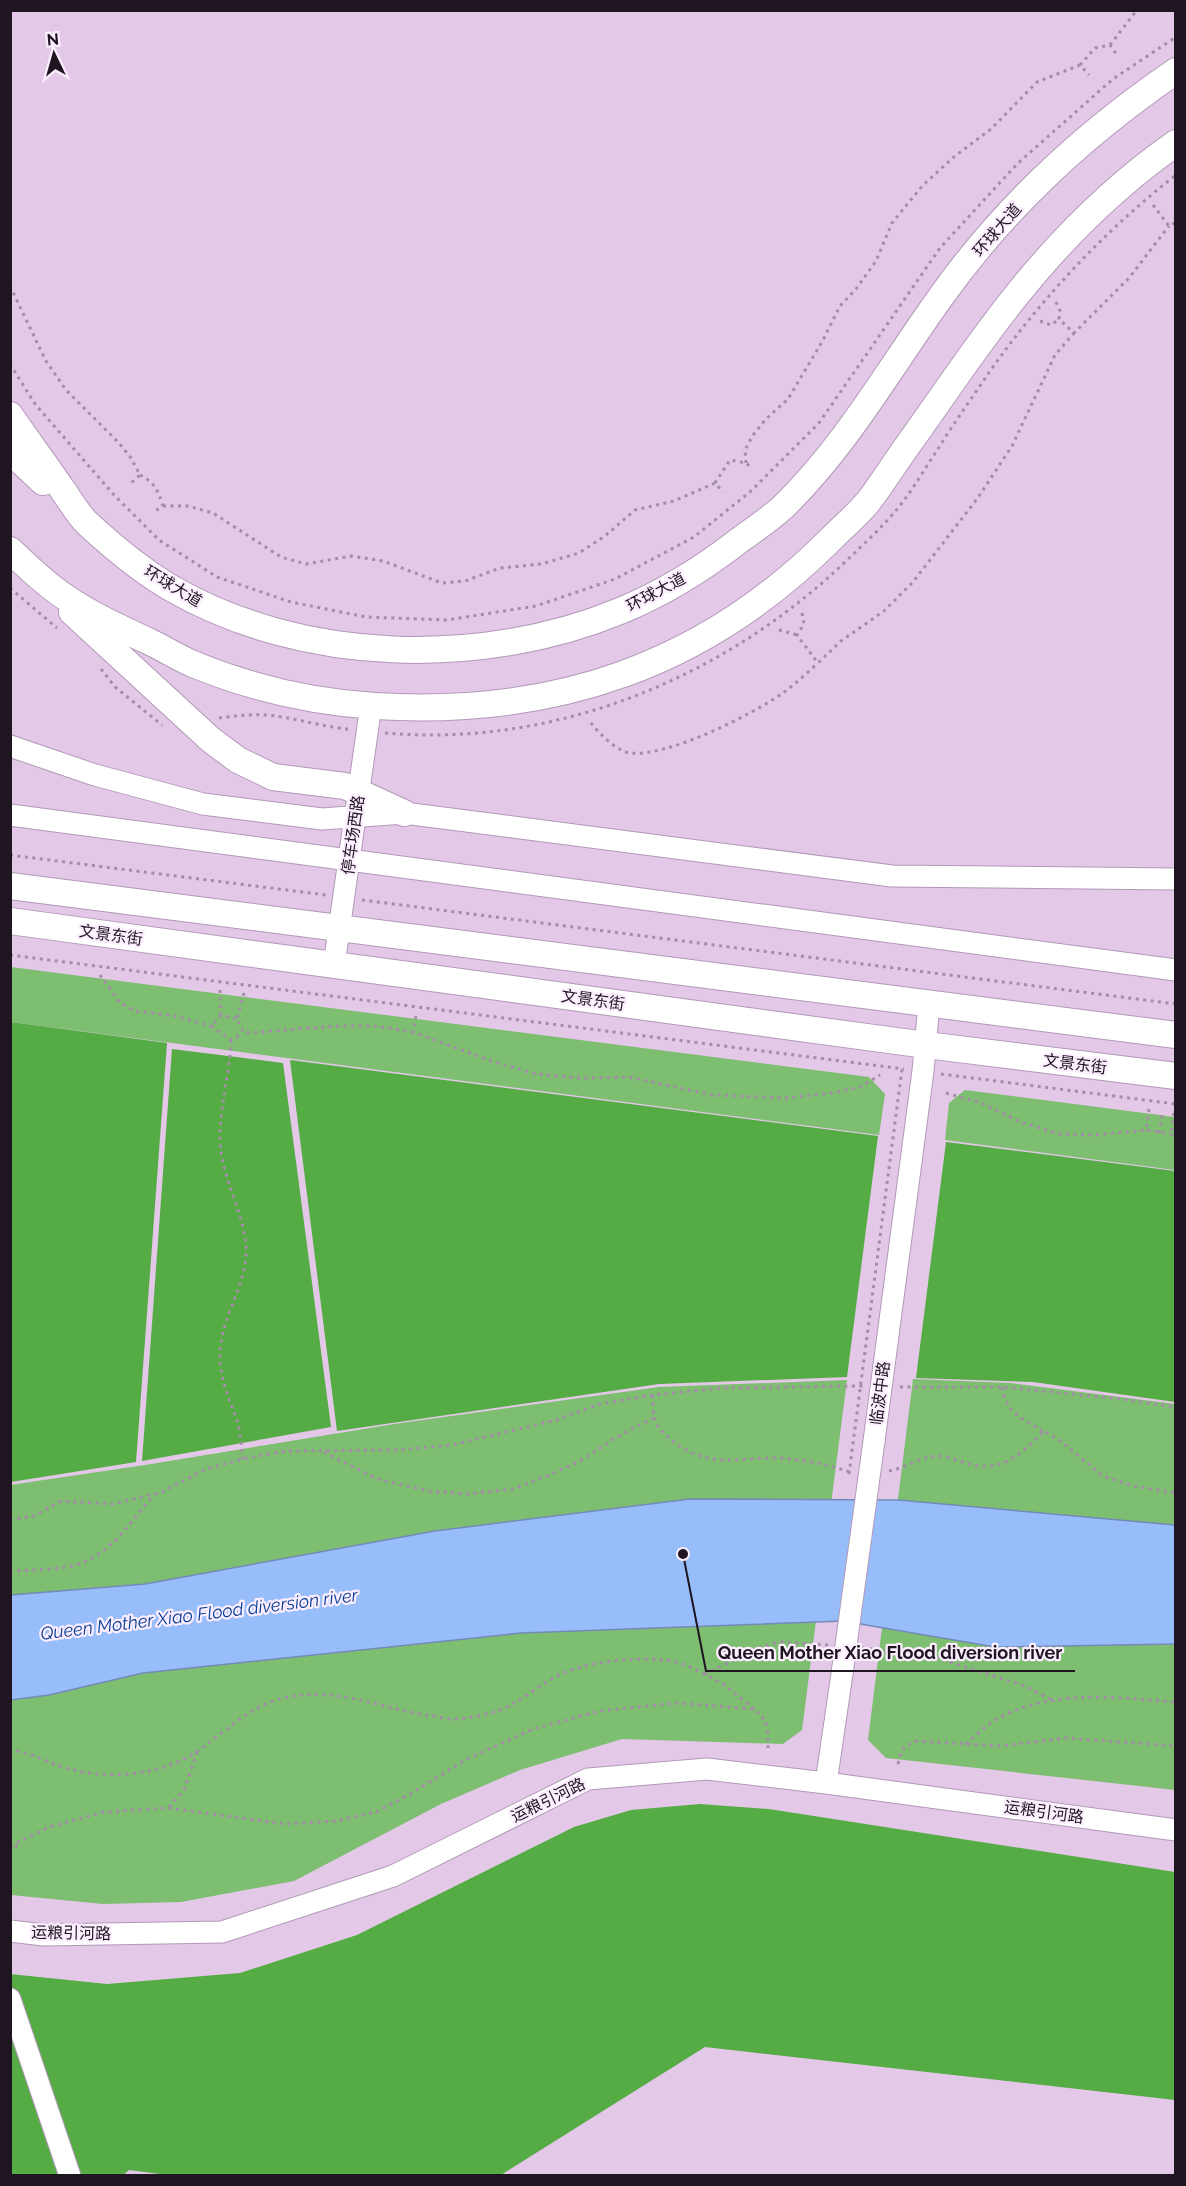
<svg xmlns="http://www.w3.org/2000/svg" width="1186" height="2186" font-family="Raleway,'Noto Sans SC',sans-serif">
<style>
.green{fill:#7ebe71}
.forest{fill:#55ab44}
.water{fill:#97bdfb;stroke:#738bb9;stroke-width:1.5}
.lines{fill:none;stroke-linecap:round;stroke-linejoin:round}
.minor-casing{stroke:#b299b7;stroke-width:23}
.major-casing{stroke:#b299b7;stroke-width:28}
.path{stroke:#a38ea7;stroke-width:3;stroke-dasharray:3 4.5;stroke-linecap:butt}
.minor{stroke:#fff;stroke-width:21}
.major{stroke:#fff;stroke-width:26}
.minor-bridge-casing{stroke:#b299b7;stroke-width:23;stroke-linecap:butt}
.minor-bridge{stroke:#fff;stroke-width:21}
.labels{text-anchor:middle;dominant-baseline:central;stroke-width:4.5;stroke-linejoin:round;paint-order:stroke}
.street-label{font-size:16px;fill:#1e1520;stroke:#fceeff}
.water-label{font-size:18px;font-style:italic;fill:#073f96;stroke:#fceeff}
.leader{fill:none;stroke:#1e1520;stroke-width:2}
.callout-dot{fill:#1e1520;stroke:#fceeff;stroke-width:2}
.callout-label{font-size:18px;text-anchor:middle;font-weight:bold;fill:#1e1520;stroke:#fceeff;stroke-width:4.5;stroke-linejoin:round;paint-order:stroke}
</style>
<rect width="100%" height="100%" fill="#e3c8e8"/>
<path class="green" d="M 11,967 L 869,1077 L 885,1094 L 879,1135 L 11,1022 Z
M 965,1090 L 1175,1117 L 1175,1170 L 945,1140 L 949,1103 Z
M 913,1379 L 1010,1383 L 1175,1404 L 1175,1790 L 886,1758 L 868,1740 Z
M 847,1380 L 802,1730 L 783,1744 L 622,1739 L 520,1770 L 441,1804 L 294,1881 L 181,1902 L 103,1904 L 11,1895 L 10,1485 L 145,1465 L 394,1424 L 659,1387 Z"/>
<path class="forest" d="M 11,1022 L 167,1043 L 136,1462 L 11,1482 Z
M 172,1049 L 283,1063 L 331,1427 L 142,1461 Z
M 290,1060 L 878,1136 L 847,1377 L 659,1384 L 337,1431 Z
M 946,1142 L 1175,1171 L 1175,1402 L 1033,1382 L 916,1378 Z
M 700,1804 L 769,1809 L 1175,1872 L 1175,2100 L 705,2047 L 501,2175 L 175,2176 L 129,2170 L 122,2176 L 11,2175 L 10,1974 L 107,1984 L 240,1973 L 357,1935 L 574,1827 L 631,1810 Z"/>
<path class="water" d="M 690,1499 L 898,1500 L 1175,1525 L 1175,1644 L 995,1647 L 843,1621 L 521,1633 L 143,1673 L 49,1695 L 11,1700 L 11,1595 L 145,1584 L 435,1531 Z"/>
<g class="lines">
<g class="minor-casing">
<path id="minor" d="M 10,746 L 95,775 L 203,804 L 322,819 L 404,813 L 892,876 L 1176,879
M 10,815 L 1176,970
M 334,965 L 371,705
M 874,1441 L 923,1071 L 929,1003
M 826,1783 L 843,1667
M 10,1931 L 44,1935 L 222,1932 L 393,1876 L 588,1779 L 707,1769 L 826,1783 L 1176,1830
M 10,1999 L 70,2176"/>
</g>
<g class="major-casing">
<path id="major" d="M 10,415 C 27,440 45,464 62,489 C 70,500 78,515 88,524 C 113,547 142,571 171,588 C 302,664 482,668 620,611 C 664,593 704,568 741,539 C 755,529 770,519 783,507 C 846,446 889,369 940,298 C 1003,209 1085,133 1176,71
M 10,451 L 43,482
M 10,550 C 28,567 45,584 65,597 C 91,615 120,628 148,641 C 163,648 177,657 193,664 C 251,688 312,702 375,706 C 554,717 705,666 832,538 C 844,526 857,515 868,502 C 881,485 893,466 905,449 C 933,410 960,370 989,331 C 1041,260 1103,194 1176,143
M 72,612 L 211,740 L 238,760 L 273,777 L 345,786 L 404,813
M 10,886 L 1176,1035
M 10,921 L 926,1045 L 1176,1076"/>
</g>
<path class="path" d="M 1110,45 L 1137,10
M 1080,65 L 1095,48 L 1110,45 L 1117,55
M 1153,205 L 1169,226 L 1176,222
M 10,286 L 46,361 L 66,390 L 119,443 L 131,458 L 140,475 L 130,484
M 1056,302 L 1060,311 L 1059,319 L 1074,333 L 1129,278 L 1169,226
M 1040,321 L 1051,325 L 1059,319
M 10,364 L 35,404 L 114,495 L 159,540 L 217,577 L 291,602 L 366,617 L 447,620 L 536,606 L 615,579 L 694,537 L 751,491 L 819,423 L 940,248 L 1017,164 L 1113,79 L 1176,37
M 746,463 L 745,450 L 753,435 L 766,419 L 788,399 L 822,342 L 840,306 L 856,289 L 876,261 L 892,223 L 923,185 L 955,156 L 991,129 L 1037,82 L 1080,65 L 1089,75
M 140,475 C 154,482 158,490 163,506 L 155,511
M 715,483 L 730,460 L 746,463 L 751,467
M 163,506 L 188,506 L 213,513 L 281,557 L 306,564 L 351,556 L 383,561 L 442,583 L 465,581 L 500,568 L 541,564 L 579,553 L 605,536 L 635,510 L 674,501 L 715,483 L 723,492
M 10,588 L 57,628
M 802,613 L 804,624 L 797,635 L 818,663 L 841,641 L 884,611 L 913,582 L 977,499 L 1012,446 L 1055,355 L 1074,333
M 779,630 L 797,635
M 101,669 L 115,687 L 162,725
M 219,718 C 235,716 250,714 266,715 C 293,717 321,727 349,729
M 591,723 C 599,733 616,751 630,753 C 669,757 751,715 783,693 C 795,684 807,673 818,663
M 385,733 C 555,748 724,678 845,562 C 866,542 888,522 905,499 C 916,484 926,467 936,452 C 953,424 972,398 990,371 C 1042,298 1105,230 1176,175
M 10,855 L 326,895
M 362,900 L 1176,1004
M 10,955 L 904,1069
M 100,975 L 120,1003 L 136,1011 L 175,1016 L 211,1026
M 220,990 L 221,1015 L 237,1019
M 244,993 L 237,1019 L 244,1033 C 284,1031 325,1025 366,1026 C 382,1026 398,1030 413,1032
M 221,1015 L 211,1026 L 231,1040 L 243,1034
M 416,1016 L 413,1032 L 491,1061 L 536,1074 L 579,1078 L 629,1077 L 712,1095 L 785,1098 L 831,1093 L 860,1087 L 880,1075
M 231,1040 C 230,1079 215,1119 222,1158 C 228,1189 248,1225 246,1256 C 244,1286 225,1313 221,1343 C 217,1372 227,1393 236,1418 C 241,1430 241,1446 243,1459
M 941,1074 L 1176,1104
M 946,1093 L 981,1103 L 1023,1123 L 1060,1134 L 1094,1135 L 1146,1130
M 1149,1109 L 1146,1130 L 1171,1134
M 1174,1113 L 1171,1134 L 1176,1136
M 1159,1133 L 1163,1111
M 900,1387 L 1002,1387 L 1113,1398 L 1176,1407
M 1002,1387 C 1008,1415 1020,1417 1043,1431
M 653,1395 C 653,1420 653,1426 674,1442 C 713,1472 748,1454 791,1459 C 811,1461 831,1466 850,1472
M 324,1452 L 377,1479 L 429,1491 L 467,1494 L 513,1489 L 549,1475 L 580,1461 L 617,1437 L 653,1418
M 889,1471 C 906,1468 921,1456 939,1456 C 952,1456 966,1465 980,1466 C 1006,1469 1027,1449 1044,1431 L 1059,1440 L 1103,1476 L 1133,1486 L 1176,1493
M 849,1474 L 902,1069
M 10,1520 L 34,1516 L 61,1501 L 113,1504 L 162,1492 L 206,1469 L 243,1459 L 286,1451 L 399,1450 L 452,1445 L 556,1420 L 600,1404 L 653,1395 L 721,1388 L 863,1386
M 10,1571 C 30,1570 68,1570 84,1562 C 114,1549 133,1519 154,1495
M 862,1648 L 882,1650 L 909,1659 L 937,1658 L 1025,1686 L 1052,1700
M 754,1709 L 726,1686 L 705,1674 L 761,1647 L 779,1642 L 829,1645
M 966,1744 C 979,1732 993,1719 1011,1712 C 1064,1690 1120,1698 1176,1702
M 10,1755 L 17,1751 C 33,1754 45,1761 60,1766 C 103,1781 161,1777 199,1750 C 226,1731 250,1706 283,1698 C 335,1686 376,1707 426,1715 C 436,1716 447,1720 457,1719 C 470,1718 485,1715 497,1711 C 521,1703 544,1680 568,1671 C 594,1661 649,1655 676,1662 C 685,1664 696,1670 705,1674
M 898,1764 C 901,1751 903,1745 917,1741 L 1000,1746 L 1066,1738 L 1176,1746
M 169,1807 L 184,1790 L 197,1752
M 10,1846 L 49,1827 L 104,1812 L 168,1808 L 285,1824 L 335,1821 L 376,1812 L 410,1794 L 467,1759 L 533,1729 L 600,1711 L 677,1703 L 754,1709 C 769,1721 768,1729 768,1748
M 10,1853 L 20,1842"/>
<use href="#minor" class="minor"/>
<use href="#major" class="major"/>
<g class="minor-bridge-casing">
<path id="minor-bridge" d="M 843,1667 L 874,1441"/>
</g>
<use href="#minor-bridge" class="minor-bridge"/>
</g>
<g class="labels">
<g class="street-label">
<text transform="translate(997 230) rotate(-49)">环球大道</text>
<text transform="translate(173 586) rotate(31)">环球大道</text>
<text transform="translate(656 592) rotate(-28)">环球大道</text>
<text transform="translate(353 835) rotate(-82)">停车场西路</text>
<text transform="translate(111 935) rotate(8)">文景东街</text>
<text transform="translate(593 1000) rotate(8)">文景东街</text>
<text transform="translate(1075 1064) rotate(7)">文景东街</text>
<text transform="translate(880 1393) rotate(-83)">临波中路</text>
<text transform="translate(548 1800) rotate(-26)">运粮引河路</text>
<text transform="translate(1044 1812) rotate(8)">运粮引河路</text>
<text transform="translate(71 1933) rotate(1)">运粮引河路</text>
</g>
<g class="water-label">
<text transform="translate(199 1614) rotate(-7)">Queen Mother Xiao Flood diversion river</text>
</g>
</g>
<path class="leader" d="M683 1554L706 1671H1075"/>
<circle class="callout-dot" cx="683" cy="1554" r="6"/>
<g class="callout-label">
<text x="890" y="1659">Queen Mother Xiao Flood diversion river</text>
</g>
<rect width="1186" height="2186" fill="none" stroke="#1e1520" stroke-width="24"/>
<g transform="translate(54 54) rotate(355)" stroke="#fceeff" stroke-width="4.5" paint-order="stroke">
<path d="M0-4.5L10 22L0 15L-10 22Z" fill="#1e1520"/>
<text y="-9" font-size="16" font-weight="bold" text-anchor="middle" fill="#1e1520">N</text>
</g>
</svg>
